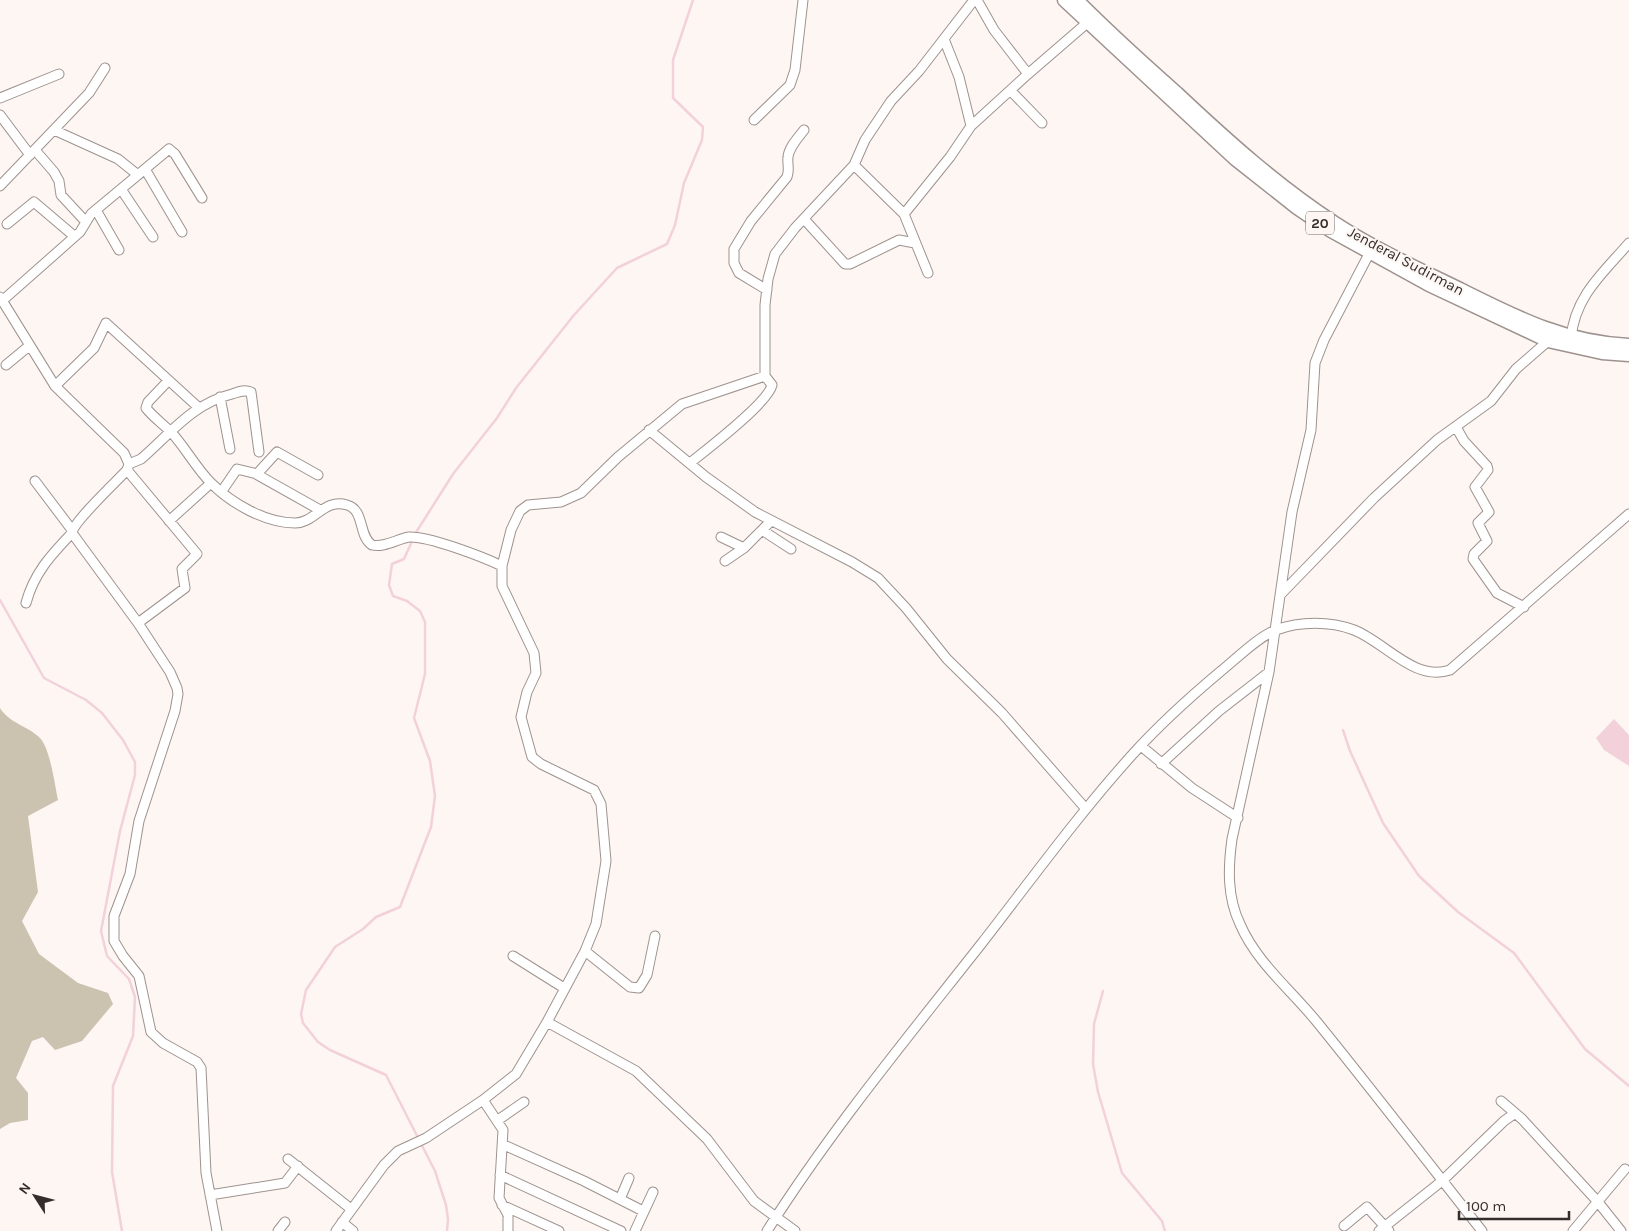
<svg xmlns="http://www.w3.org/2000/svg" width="1629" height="1231" font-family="Karla,sans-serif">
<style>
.green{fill:#ccc2b0}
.water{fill:#f3d1db}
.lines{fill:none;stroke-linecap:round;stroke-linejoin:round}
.stream{stroke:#f3d1db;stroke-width:2.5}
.minor-casing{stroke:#9e928e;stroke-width:11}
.highway-casing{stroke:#9e928e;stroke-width:15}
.minor{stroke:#fff;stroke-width:9}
.highway{stroke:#fff;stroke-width:12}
.labels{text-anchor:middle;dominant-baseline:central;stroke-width:4;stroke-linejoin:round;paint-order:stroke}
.shield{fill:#fdf6f3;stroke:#706a68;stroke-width:1}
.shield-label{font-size:14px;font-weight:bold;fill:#332e2c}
.street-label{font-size:15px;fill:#332e2c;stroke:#fdf6f3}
</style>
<rect width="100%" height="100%" fill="#fdf6f3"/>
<path class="green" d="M 0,708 C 9,723 28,726 40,738 C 50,748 55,786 58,800 L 28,816 L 38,892 L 22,921 L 39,954 L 78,983 L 108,993 L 113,1004 L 82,1041 L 55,1050 L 43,1037 L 32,1041 L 16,1078 L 28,1093 L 28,1120 L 10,1123 L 0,1129 Z"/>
<path class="water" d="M 1614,719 L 1629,735 L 1629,766 L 1604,750 L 1596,738 Z"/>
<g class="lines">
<path class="stream" d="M 415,534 L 453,474 L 497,418 L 516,388 L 574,315 L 617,268 L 667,244 L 675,225 L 684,183 L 702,140 L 703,127 L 673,98 L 673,60 L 693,0
M 413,539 L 404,559 L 392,564 L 389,585 L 393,596 L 407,601 L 420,611 L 425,622 L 425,674 L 414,718 L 430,761 L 435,796 L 431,827 L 400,907 L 376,917 L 363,929 L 335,947 L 306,990 L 301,1014 L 303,1023 L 318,1042 L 330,1050 L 386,1075 L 435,1171 L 446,1205 L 448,1219 L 447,1231
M 0,600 L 44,678 L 86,700 L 102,713 L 123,740 L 135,762 L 135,775 L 120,831 L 101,931 L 107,956 L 129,979 L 135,997 L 133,1036 L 113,1086 L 112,1172 L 122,1231
M 1343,730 L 1350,751 L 1383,823 L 1419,876 L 1458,912 L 1514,953 L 1585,1049 L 1629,1086
M 1103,991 L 1094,1024 L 1093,1064 L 1098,1092 L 1122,1173 L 1162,1221 L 1165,1231"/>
<g class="minor-casing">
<path id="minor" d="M 944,39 L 959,77 L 971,126
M 1028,74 L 1087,23
M 1011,91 L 1042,123
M 0,98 L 59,74
M 0,115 L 30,155
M 754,120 L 790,85 L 795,70 L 803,0
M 54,130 L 118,159 L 138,175
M 35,150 L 54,172 L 59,181 L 61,195 L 86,222
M 854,165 L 904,214 L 928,273
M 145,169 L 182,232
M 0,186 L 89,93 L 105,68
M 121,189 L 153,237
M 96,210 L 119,250
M 904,214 L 950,157 L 971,126 L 1028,74 L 994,30 L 977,0
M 804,219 L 845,264 L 850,264 L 899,240 L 915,243
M 7,224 L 34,202 L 74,236
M 1369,254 L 1324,340 L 1315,363 L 1311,430 L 1292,512 L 1269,672 L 1232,839 C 1228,868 1227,897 1240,924 C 1256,962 1292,991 1317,1022 C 1373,1091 1427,1161 1482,1231
M 767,290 L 739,273 L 734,263 L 734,249 L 751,221 L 787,177 C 790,169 787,165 788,157 C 789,147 798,138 804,130
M 0,297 L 55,386 L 124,453 L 129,464 L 127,470 C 117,481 73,522 72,533 L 138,623 L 170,672 L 177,688 L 178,694 L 175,711 L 139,821 L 130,874 L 114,916 L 114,941 L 123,956 L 139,976 L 151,1032 L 163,1043 L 197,1062 L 201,1068 L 206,1173 L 217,1231
M 2,301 L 80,232 L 91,214 L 169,149 L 175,154 L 202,198
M 1571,338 C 1575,296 1603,273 1629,243
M 6,365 L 29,346
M 168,381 L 148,402 L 146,408 C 153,417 163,424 171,432 C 185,447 196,468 211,483 C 231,503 265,523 295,523 C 315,523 324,498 347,505 C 365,510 358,536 372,545 C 384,548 397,539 409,537 C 429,536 483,557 502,566
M 55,386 L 94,348 L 106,323 L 198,407
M 220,397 L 230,449
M 1456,427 L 1464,441 L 1487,466 L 1488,470 L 1475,487 L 1489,512 L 1478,523 L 1487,541 L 1474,554 L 1473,559 L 1497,593 L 1524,607
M 649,430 L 706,477 L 755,512 L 852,562 L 878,578 L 906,608 L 947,659 L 1002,713 L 1086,809
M 690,463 C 706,450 768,403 772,385 L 765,376
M 129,464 L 141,459 C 171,433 192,404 232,394 C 238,392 244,389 251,392 L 259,452
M 127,470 L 197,554 L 182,569 L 185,588 L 138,623
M 256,474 L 320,510
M 35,481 L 72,530
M 222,491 L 237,469 L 257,474 L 277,452 L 318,475
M 169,521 L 211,483
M 762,530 L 791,549
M 721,537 L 744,548
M 725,561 L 744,548 L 771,521
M 1281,594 L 1374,498 L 1437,440 L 1491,401 L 1516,369 L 1548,341
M 26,603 C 34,573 51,555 72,533
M 1141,746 L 1192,788 L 1238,818
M 1161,764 L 1219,711 L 1269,672
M 585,951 L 630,987 L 639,988 L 647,975 L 655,936
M 513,956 L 564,988
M 547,1022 L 636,1071 L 707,1139 L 754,1201 L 795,1231
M 483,1100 L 503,1130 L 499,1198 L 508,1215 L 508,1231
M 1501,1101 L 1522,1119 L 1598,1202 L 1621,1231
M 498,1120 L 524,1102
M 504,1145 L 584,1181 L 643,1211
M 288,1159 L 351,1209
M 500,1175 L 621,1231
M 210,1195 L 285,1183 L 298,1166
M 620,1199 L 629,1178
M 502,1205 L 559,1231
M 342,1222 L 353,1231
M 1344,1226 L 1367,1207 L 1389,1231
M 278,1231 L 285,1222
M 336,1231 L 384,1165 L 398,1151 L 426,1138 L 483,1100 L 516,1074 L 547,1022 L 585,951 L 596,924 L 606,861 L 601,804 L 594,790 L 541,764 L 532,757 L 521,717 L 527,692 L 536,673 L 534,653 L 502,586 L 502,566 L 511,530 L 520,511 L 528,505 L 561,502 L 581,493 L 618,457 L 682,404 L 765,376 L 765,305 L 768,279 L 775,254 L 795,228 L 854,165 L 865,140 L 891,101 L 919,71 L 974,0
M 635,1231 L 653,1192
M 767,1231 C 831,1130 908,1037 982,943 C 1031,880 1078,815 1132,755 C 1159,725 1190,697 1221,671 C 1236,659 1259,636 1276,630 C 1300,621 1330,621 1354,630 C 1385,642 1414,682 1450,670 L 1629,514
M 1379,1231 L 1442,1181 L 1504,1121 L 1514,1114
M 1573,1231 L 1625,1169"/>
</g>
<g class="highway-casing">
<path id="highway" d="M 1064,0 L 1235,159 L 1297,208 L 1331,231 L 1429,285 L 1548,341 L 1602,353 L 1629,355
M 1077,0 C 1109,32 1143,63 1177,93 C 1227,140 1277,185 1335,223 C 1375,249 1419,269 1462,290 C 1518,318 1565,342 1629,345"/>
</g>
<use href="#minor" class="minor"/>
<use href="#highway" class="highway"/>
</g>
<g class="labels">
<rect class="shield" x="1306" y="211.5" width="28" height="23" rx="4"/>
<g class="shield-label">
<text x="1320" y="223">20</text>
</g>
<g class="street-label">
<text transform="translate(1406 261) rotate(28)">Jenderal Sudirman</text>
</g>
</g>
<g transform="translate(35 1196) rotate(306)" stroke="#fdf6f3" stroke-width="4" paint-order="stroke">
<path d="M0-4L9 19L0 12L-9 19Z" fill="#332e2c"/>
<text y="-8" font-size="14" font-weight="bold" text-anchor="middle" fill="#332e2c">N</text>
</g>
<path d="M1459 1211v8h110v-8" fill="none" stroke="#332e2c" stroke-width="2.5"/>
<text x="1466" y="1211" font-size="15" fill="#332e2c" stroke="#fdf6f3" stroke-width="4" paint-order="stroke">100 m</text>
</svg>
